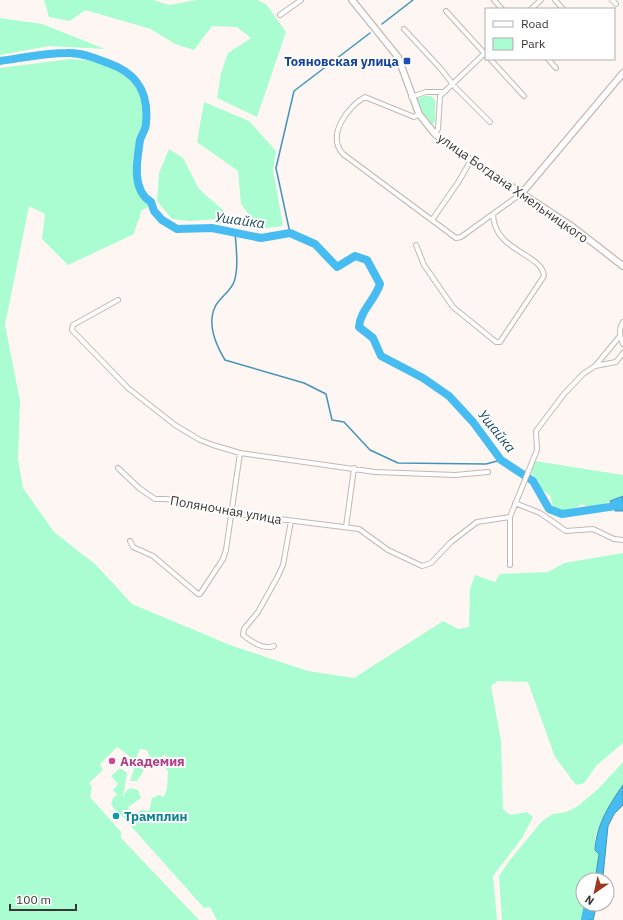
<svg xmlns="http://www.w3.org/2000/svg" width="623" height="920" font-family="'IBM Plex Sans',sans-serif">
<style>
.green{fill:#a9fdd1}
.water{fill:#47bcf0;stroke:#4394b8}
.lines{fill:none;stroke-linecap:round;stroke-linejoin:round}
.stream{stroke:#4394b8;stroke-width:1.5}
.river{stroke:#47bcf0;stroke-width:8}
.street-casing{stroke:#c3b7b2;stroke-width:6}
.secondary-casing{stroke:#c3b7b2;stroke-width:8}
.street{stroke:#fff;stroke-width:4}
.secondary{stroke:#fff;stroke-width:5.5}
.transit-dot{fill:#1a4fb4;stroke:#fff;stroke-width:1.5}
.hotel-dot{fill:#d1479c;stroke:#fff;stroke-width:1.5}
.culture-dot{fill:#0f9aa8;stroke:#fff;stroke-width:1.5}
.labels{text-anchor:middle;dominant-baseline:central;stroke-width:4;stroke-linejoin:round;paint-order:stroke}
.transit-label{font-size:13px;font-weight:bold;fill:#164399;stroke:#fff;text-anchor:end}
.street-label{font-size:13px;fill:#3b3634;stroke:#fff}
.hotel-label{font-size:13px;font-weight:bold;fill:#b23c85;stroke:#fff;text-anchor:start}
.culture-label{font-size:13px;font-weight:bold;fill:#0d838f;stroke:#fff;text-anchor:start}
.water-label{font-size:14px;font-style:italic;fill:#1a4a60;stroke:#fff}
</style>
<rect width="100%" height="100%" fill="#fef6f3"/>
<path class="green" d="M 44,0 L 153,0 L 169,5 L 197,0 L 257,0 L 266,4 L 286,32 L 257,117 L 217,98 L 221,73 L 228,53 L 251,38 L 237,27 L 212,26 L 194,50 L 175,44 L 151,29 L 85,10 L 70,21 L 49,17 Z
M 0,18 L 42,24 L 105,49 L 49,46 L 0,55 Z
M 70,59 C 78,60 87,59 95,61 C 120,68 145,85 144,115 C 144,122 139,131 137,138 C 131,159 133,177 140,198 L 149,202 L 148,207 L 141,211 C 140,220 135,225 134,234 L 68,265 L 42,239 L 45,214 L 29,206 L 5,325 L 20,401 L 18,459 L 23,488 L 54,532 L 95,564 L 132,604 L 230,645 L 308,671 L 354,678 L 443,621 L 458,629 L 469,627 L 470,589 L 475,575 L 495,582 L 500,574 L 548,572 L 564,563 L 623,553 L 623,743 L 597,765 L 584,783 L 576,785 L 555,757 L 528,682 L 498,681 L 491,686 L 501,741 L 503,809 L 510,815 L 527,812 L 533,817 L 522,838 L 493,876 L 497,920 L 217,920 L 210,907 L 204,908 L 122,816 L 114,809 L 111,804 L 113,798 L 117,795 L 113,790 L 118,784 L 111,776 L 119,769 L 122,769 L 127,773 L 123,797 L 127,790 L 131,788 L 138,790 L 141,798 L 127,808 L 135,813 L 142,810 L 149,811 L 152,798 L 159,795 L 164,797 L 167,788 L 168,771 L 163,766 L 166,756 L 164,754 L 157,764 L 153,765 L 147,750 L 140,749 L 137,756 L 144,767 C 131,761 128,753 117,747 L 100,764 L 103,770 L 89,783 L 92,787 L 90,797 L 121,832 L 121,838 L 199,920 L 0,920 L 0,68 Z
M 424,96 L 431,96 L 435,100 L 435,121 L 432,126 L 420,112 L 416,99 Z
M 204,102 L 249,121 L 276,151 L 273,170 L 283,226 L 260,229 L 241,204 L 238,171 L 197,142 Z
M 169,149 L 183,158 L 199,189 L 232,218 L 190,221 L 172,219 L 157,201 L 159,173 Z
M 535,461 L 623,475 L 623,495 C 614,500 592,512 582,504 C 574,510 561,513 553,507 L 550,495 L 540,489 L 539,482 L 530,472 Z
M 623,762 L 623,786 L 607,811 L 595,837 L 595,850 L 599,854 L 596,877 L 595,880 L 583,880 L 583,904 L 589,904 L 588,913 L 581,920 L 502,920 L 499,876 L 510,860 L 542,821 L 553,814 L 566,812 L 578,806 L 598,789 Z
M 132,764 L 144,770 L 137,781 L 130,781 L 134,769 Z"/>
<path class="water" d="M 623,496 L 623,511 L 615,511 L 610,501 Z
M 623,785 L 623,805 L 614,814 L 608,826 L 603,876 L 602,880 L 595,880 L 599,854 L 595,850 C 596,826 609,805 623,785 Z
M 589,904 L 597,904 L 593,920 L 581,920 L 588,913 Z"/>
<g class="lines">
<path class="stream" d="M 382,24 L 413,0
M 235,232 C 236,246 239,269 234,282 C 231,291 219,298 215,307 C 207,324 216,345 225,360 L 304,383 L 326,394 L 332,420 L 344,422 L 370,450 L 398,463 L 486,464 L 501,460
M 290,233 L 276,168 L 294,91 L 370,33"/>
<path class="river" d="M 0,61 C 22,58 44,53 67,53 C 80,52 95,58 108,63 C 137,73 149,92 146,123 C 146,129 142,134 140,140 C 137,160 131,190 151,202 L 154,211 L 162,220 L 177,229 L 212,228 L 261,238 L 290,233 L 315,244 L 337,267 L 355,256 L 367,260 L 380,284 C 375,300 360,311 359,327 L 373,338 L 381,356 L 423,378 L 449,396 L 473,422 L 501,460 L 533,481 L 549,509 L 562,514 L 623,505
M 585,920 L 588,904"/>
<g class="street-casing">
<path id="street" d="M 494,0 L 502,9
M 555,0 L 563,9
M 612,0 L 616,4
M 531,9 L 541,0
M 446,11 L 486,55
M 280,15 L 301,0
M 404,29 L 441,69 L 455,87 L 490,122
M 490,59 L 524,96
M 548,59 L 556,68
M 411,97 L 426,92 L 442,92
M 419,114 L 414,117 L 365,97 C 348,106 326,135 343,154 L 456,238 L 461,237 L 522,193
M 435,134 L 438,129 L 440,96 L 486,52
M 432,220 L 459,181 L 471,160
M 416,245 L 424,265 L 453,307 L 496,342 L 500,342 L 544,276 C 542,253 494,252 493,214
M 118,300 L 73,325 L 72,330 L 128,388 L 175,425 L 200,440 L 213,445 L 240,453 L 375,472 L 455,475 L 488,472
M 623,322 C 618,329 620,337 623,344
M 596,365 L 620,336
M 118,468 L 139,488 L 155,499 L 166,499 L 206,506 L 231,513 L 359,529 L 388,550 L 422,566 L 431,563 L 451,542 L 477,522 L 510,517
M 515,503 L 540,513 L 566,531 L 593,529 L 614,539 L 623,540
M 346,527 L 354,468
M 130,541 L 133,547 L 153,556 L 198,594 L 200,594 L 223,559 L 226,550 L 240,453
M 510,565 L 510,517 L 537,450 L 536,431 L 564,394 L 583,374 L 595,366 L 616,362 L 623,353
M 274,646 C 263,650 252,642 243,635 L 244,629 L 258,612 L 278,576 L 283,565 L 291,521"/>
</g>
<g class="secondary-casing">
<path id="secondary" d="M 352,0 L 398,57 L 419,114 L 435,134 L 451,147 L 570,225 L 623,266
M 522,193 L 623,73"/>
</g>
<use href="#street" class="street"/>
<use href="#secondary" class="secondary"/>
</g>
<rect class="transit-dot" x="403" y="57" width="8" height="8" rx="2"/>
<circle class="hotel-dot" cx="112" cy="761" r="4"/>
<circle class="culture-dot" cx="116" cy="816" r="4"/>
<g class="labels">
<g class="transit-label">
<text x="399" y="61">Тояновская улица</text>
</g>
<g class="street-label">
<text transform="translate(513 188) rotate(35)">улица Богдана Хмельницкого</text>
<text transform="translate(226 510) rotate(10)">Поляночная улица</text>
</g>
<g class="hotel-label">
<text x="120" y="761">Академия</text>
</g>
<g class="culture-label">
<text x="124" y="816">Трамплин</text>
</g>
<g class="water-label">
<text transform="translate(240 220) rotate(8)">Ушайка</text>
<text transform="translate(497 431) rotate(51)">Ушайка</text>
</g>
</g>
<rect x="485" y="8" width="130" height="52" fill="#ffffff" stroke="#b1afae"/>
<rect x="493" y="21" width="20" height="6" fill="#ffffff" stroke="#b1afae"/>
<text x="521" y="28" font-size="12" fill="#3b3634">Road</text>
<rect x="493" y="38" width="20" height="12" fill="#a9fdd1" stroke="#b1afae"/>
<text x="521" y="48" font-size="12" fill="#3b3634">Park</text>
<g transform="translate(595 892) rotate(214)"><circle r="19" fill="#ffffff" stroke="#b1afae"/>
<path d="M0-3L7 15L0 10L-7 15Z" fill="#a03620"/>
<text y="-6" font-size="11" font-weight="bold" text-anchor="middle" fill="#3b3634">N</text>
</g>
<path d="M10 904v6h66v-6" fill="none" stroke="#3b3634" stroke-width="2"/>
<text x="16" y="904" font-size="12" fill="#3b3634" stroke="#ffffff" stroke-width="3" paint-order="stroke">100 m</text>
</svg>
